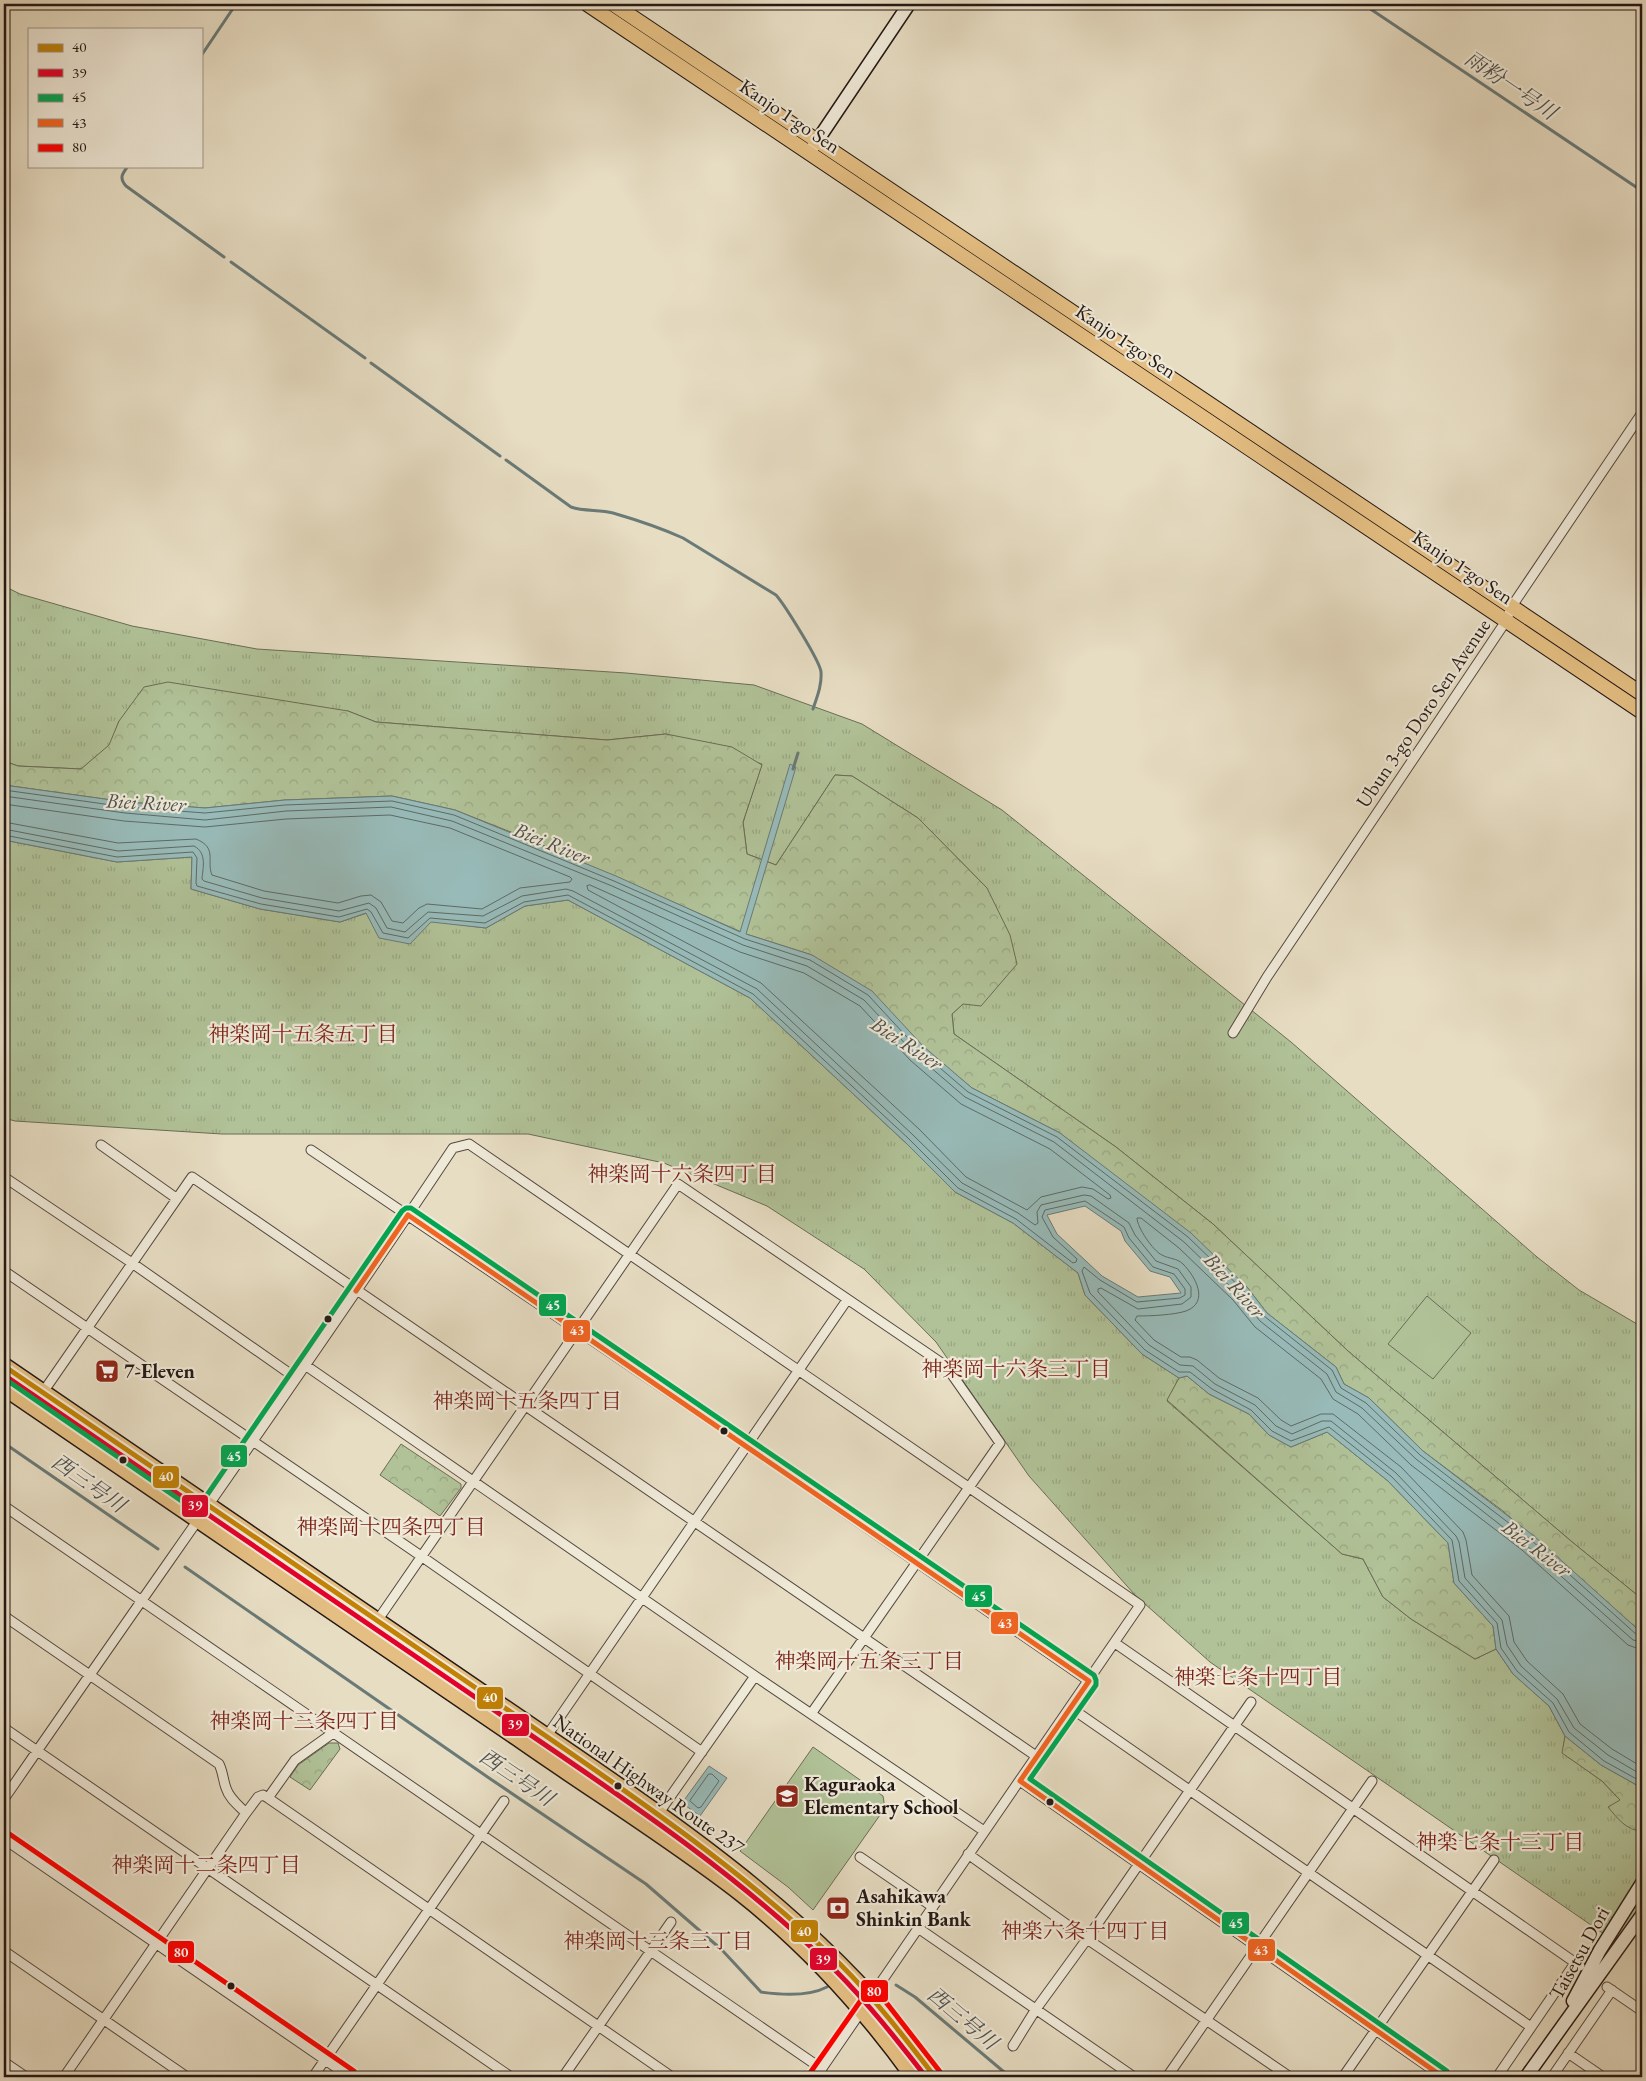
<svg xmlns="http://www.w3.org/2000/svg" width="1646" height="2081" font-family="'EB Garamond','Noto Serif JP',serif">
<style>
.grass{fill:url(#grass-tufts);stroke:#6a6d56}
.forest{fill:url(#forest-crowns);stroke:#6a6d56}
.garden{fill:#b1c298;stroke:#6a6d56}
.water{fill:#98bbb9;stroke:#6a7a77;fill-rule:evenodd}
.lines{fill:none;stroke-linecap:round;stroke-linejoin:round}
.shore{stroke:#5e6a66;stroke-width:1}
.stream{stroke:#6a7a77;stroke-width:3}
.street-casing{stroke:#554940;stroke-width:11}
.secondary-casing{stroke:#241814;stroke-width:15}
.primary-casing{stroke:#241814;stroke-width:16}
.highway-casing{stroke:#241814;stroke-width:19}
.street{stroke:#efe9d8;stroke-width:9}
.secondary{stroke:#efe9d8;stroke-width:12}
.primary{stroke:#e4be82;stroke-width:14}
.highway{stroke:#e4be82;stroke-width:16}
.bus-1-casing{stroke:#efe9d8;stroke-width:9}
.bus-2-casing{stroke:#efe9d8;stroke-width:9}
.bus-3-casing{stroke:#efe9d8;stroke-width:9}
.bus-4-casing{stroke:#efe9d8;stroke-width:9}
.bus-5-casing{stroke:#efe9d8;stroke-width:9}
.bus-1{stroke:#c28205;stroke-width:5}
.bus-2{stroke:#e4002b;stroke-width:5}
.bus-3{stroke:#00a651;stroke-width:5}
.bus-4{stroke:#f26522;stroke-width:5}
.bus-5{stroke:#f00;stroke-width:5}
.bus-dot{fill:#241814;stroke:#efe9d8;stroke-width:2}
.labels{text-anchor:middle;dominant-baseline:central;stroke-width:4.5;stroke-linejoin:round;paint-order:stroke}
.street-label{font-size:20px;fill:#241814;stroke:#efe9d8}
.poi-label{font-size:20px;font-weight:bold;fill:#241814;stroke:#efe9d8;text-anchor:start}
.water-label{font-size:21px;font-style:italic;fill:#4d514e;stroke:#efe9d8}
.neighbourhood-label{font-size:21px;fill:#7a1f14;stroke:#efe9d8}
.line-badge{stroke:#efe9d8;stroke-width:2}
.badge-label{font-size:14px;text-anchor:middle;font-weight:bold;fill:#fff}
</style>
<defs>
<pattern id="grass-tufts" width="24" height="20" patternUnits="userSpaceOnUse" patternTransform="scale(1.25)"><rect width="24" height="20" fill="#b1c298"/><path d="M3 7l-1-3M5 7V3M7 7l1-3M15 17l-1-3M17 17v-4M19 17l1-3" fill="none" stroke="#98a682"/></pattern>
<pattern id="forest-crowns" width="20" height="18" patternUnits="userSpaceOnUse" patternTransform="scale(1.25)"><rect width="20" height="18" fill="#b1c298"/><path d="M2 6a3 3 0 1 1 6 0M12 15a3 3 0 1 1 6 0" fill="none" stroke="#98a682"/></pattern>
</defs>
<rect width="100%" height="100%" fill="#e7ddc3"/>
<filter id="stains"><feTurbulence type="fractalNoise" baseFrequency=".004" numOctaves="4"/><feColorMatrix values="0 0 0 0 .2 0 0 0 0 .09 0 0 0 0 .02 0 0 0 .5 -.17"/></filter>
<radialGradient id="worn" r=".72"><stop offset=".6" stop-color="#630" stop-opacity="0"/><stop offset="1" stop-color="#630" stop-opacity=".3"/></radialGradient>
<path class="grass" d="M 4,586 L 20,594 L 132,626 L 257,649 L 626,673 L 754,685 L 862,724 L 1002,810 L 1291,1042 L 1537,1257 L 1579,1290 L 1637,1324 L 1642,1322 L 1642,1599 L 1571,1541 L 1348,1351 L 1213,1224 L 1116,1147 L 954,1034 L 952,1014 L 963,1004 L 987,888 L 918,818 L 852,776 L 835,775 L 776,865 L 747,854 L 743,822 L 762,764 L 666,734 L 607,740 L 376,722 L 348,711 L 119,721 L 110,745 L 81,769 L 18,766 L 4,761 Z
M 4,840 L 117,862 L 192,857 L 191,889 L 260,909 L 340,922 L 367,913 L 486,928 L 525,906 L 568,900 L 750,998 L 906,1143 L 955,1192 L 1013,1223 L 1078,1273 L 1085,1295 L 1142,1354 L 1179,1378 L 1167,1401 L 1342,1554 L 1363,1559 L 1383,1597 L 1411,1619 L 1475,1659 L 1496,1649 L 1513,1674 L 1549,1706 L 1565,1736 L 1563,1753 L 1602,1781 L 1621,1801 L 1637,1831 L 1642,1831 L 1642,1906 L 1617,1943 L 1210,1662 L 1135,1595 L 1029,1476 L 936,1342 L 864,1269 L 767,1206 L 664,1163 L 528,1134 L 222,1134 L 15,1121 L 4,1118 Z"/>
<path class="forest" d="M 168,682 L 348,711 L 376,722 L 607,740 L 666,734 L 732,747 L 762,765 L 743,822 L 747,854 L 776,865 L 835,775 L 852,776 L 918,818 L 987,888 L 1010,935 L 1017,964 L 981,1006 L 963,1004 L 952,1014 L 954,1034 L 1116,1147 L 1213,1224 L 1348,1351 L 1571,1541 L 1642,1599 L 1642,1633 L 1503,1511 L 1423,1451 L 1369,1398 L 1344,1384 L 1336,1367 L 1267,1313 L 1247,1287 L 1060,1133 L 972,1088 L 812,955 L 746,934 L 531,840 L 455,810 L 392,796 L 285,800 L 205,808 L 126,802 L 4,785 L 4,761 L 18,766 L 81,769 L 109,745 L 119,721 L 144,687 Z
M 1187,1376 L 1209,1394 L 1249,1414 L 1269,1435 L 1291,1447 L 1327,1432 L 1388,1481 L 1448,1543 L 1454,1583 L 1493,1626 L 1496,1649 L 1475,1659 L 1411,1619 L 1383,1597 L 1363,1559 L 1342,1554 L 1167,1400 L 1179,1378 Z
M 401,1444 L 461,1484 L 461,1488 L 440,1516 L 380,1475 Z
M 1565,1736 L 1601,1765 L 1642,1788 L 1642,1831 C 1627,1831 1617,1818 1608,1807 L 1620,1800 L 1602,1781 L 1562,1753 Z
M 329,1743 L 338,1743 L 340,1749 L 310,1790 L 290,1777 L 298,1765 Z"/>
<path class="garden" d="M 1427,1296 L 1471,1333 L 1433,1379 L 1388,1344 Z
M 813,1747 L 883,1796 L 885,1808 L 813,1910 L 788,1887 L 740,1851 Z"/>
<path class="water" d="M 790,764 L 796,767 L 746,934 L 812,955 L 872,991 L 923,1046 L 972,1088 L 1060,1133 L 1191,1233 L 1247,1287 L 1267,1313 L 1336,1367 L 1344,1384 L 1369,1398 L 1423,1451 L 1534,1536 L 1642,1633 L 1642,1788 L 1601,1765 L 1565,1736 L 1549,1706 L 1513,1674 L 1496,1649 L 1493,1626 L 1454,1583 L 1448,1543 L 1388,1481 L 1327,1432 L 1291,1447 L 1269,1435 L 1249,1414 L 1209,1394 L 1187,1376 L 1179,1378 L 1142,1354 L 1085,1295 L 1078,1273 L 1013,1223 L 955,1192 L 906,1143 L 750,998 L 568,900 L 525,906 L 486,928 L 431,922 L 410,944 L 379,938 L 366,913 L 340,922 L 260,909 L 191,889 L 192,857 L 117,862 L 4,840 L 4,785 L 126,802 L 205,808 L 285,800 L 392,796 L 455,810 L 616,876 L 740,932 ZM 1085,1206 L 1121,1231 L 1125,1241 L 1150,1271 L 1170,1277 L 1181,1293 L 1138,1297 L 1102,1276 L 1057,1234 L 1047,1215 Z
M 709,1766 L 727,1778 L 700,1816 L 682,1803 Z"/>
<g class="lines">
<path class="shore" d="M 4,790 L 126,807 L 205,813 L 285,805 L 392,801 L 454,815 L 614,881 L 745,939 L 810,960 L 868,995 L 919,1050 L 968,1092 L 1057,1137 L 1188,1237 L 1243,1290 L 1264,1316 L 1332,1370 L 1341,1388 L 1366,1403 L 1420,1455 L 1531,1540 L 1637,1635 L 1642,1636
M 4,796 L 125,813 L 205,820 L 286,811 L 391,807 L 452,821 L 612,886 L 743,945 L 807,966 L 864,1000 L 915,1054 L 965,1097 L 1054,1142 L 1184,1242 L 1238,1294 L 1260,1321 L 1327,1374 L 1336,1392 L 1362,1408 L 1416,1459 L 1526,1545 L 1633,1640 L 1642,1642
M 4,804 L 124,821 L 205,827 L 286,819 L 390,815 L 450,828 L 570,877 L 572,879 L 570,882 L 520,888 L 482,909 L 427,904 L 419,908 L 403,923 L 392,921 L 381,902 L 371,895 L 361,896 L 338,903 L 264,891 L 212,875 C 206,861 218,848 196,839 L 118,843 L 4,822
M 4,829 L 118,851 L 194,846 C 207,853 203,867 202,879 L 204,881 L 262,898 L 339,911 L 369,903 L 376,908 L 387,928 L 405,932 L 428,912 L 483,916 L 522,896 L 566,889 L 573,891 L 757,989 L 913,1135 L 962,1183 L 1018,1213 L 1035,1225 L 1038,1223 L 1037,1212 L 1041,1205 L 1084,1195 L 1091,1196 L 1129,1223 L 1135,1235 L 1156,1261 L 1178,1269 L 1191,1287 L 1191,1297 L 1182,1304 L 1138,1309 L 1101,1288 L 1098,1289 L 1098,1292 L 1149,1345 L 1180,1365 L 1193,1366 L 1215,1384 L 1255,1405 L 1276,1426 L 1292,1434 L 1322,1421 L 1331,1421 L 1396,1473 L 1456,1536 L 1459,1542 L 1465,1578 L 1502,1620 L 1507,1645 L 1521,1666 L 1557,1699 L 1574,1728 L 1608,1755 L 1642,1775
M 4,835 L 117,857 L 193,852 L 197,858 L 196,883 L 197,886 L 261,904 L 339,917 L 367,909 L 371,912 L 383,933 L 408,938 L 430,918 L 485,923 L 524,902 L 568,895 L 651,939 L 753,994 L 909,1139 L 958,1188 L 1016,1219 L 1073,1263 L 1076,1262 L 1077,1259 L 1053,1237 L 1042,1217 L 1045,1210 L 1085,1201 L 1124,1227 L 1129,1238 L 1153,1267 L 1174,1274 L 1185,1289 L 1185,1295 L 1180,1298 L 1137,1302 L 1100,1280 L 1084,1267 L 1082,1271 L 1090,1293 L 1145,1350 L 1179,1372 L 1190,1372 L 1212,1389 L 1251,1410 L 1272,1431 L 1291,1441 L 1329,1427 L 1392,1477 L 1452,1540 L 1459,1581 L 1497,1623 L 1501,1648 L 1517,1671 L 1553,1703 L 1569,1732 L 1604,1761 L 1642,1782
M 590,885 L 740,952 L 804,973 L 860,1006 L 910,1060 L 961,1104 L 1050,1149 L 1110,1195 L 1111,1198 L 1108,1199 L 1093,1189 L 1082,1187 L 1041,1197 L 1027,1210 L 966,1177 L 919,1129 L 761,983 L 588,890 L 587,886 Z
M 1642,1650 L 1628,1645 L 1522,1550 L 1411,1465 L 1358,1414 L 1333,1399 L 1321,1379 L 1255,1327 L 1233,1300 L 1179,1248 L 1141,1218 L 1137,1218 C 1137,1227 1153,1251 1162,1255 C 1169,1259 1177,1258 1183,1264 C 1195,1276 1210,1302 1186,1311 C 1174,1315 1150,1316 1137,1316 L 1135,1320 L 1154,1340 L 1181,1357 L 1190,1357 L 1197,1360 L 1219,1378 L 1258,1398 L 1281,1420 L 1291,1426 L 1321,1414 L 1333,1414 L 1401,1467 L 1463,1532 L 1466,1540 L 1472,1575 L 1509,1616 L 1514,1642 L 1527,1661 L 1563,1694 L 1580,1724 L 1612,1749 L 1642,1767
M 709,1774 L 712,1774 L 719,1781 L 701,1807 L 698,1808 L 690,1801 Z"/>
<path class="stream" d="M 1363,4 L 1642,191
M 201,56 L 236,4
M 128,166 C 122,174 119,178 126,186 L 224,257
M 231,262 L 365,358
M 371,363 L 500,456
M 506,460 L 571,507 C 585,512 599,509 613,513 C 637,520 661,528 683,538 L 776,595 C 784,604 820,661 821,672 C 822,685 817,697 813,709
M 793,769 L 798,753
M 4,1443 L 158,1549
M 185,1567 L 489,1778 L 646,1884 L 722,1950 L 761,1992 C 782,1995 808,1997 827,1987
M 896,1985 L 915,1997 L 1010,2077"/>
<g class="street-casing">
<path id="street" d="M 1233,1033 L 1267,977 L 1506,621 L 1512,606 L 1642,413
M 101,1145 L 176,1198
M 311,1150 L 747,1445 L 1089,1681
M 4,1177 L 132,1263 L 296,1378
M 4,1271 L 421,1556 L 702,1752
M 305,1365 L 755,1676 L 984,1831
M 41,1395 L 192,1177 L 1036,1756
M 4,1506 L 822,2069
M 4,1616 L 219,1764 C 223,1772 223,1780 226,1788 C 229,1798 238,1805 246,1813 L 258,1797 L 263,1795 L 268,1798 L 295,1760 L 333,1733
M 375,1624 L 678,1184 L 946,1366 L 1000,1443 L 811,1714
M 1115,1643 L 1580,1966
M 1071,1708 L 1531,2027
M 4,1728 L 511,2077
M 544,1740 L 847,1300
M 1020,1781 L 1443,2077
M 268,1798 L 672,2077
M 4,1799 C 153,1582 307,1368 453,1148 L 469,1144 L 1140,1605 L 816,2077
M 656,1817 L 755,1676
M 4,1839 L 350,2077
M 968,1854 L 1087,1939 L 1290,2077
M 860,1857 L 933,1907
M 918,1928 L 1134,2077
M 4,1951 L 187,2077
M 1607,1987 L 1642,2011
M 1013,2046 L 1036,2009 L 1087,1939 L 1251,1702
M 1568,2053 L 1603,2077
M 4,2062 L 26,2077
M 64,2077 L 246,1813
M 313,2077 L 504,1801
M 563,2077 L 671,1922
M 1167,2077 L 1372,1781
M 1343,2077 L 1494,1860
M 1497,2077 L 1575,1963
M 1552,2077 L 1612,1990"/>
</g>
<g class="secondary-casing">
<path id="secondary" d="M 809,153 L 909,4
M 1573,2001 L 1600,1950 L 1642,1883
M 1526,2077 L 1642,1915"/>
</g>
<g class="primary-casing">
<path id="primary" d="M 587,4 L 1642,712
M 613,4 L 1642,694"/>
</g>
<g class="highway-casing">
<path id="highway" d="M 4,1366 C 168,1479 333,1590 497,1703 C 657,1813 822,1916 935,2077
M 4,1387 C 175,1505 348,1620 518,1738 C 592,1790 669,1837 741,1893 C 807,1945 865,2009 914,2077"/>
</g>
<use href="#street" class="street"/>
<use href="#secondary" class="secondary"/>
<use href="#primary" class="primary"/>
<use href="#highway" class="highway"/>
<g class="bus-1-casing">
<path id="bus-1" d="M 4,1366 C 160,1473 317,1579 473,1686 C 599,1773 729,1857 840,1964 C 875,1999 905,2038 935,2077"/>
</g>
<g class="bus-2-casing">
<path id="bus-2" d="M 4,1375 C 160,1482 316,1588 472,1695 C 597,1781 727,1863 835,1970 C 868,2003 897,2040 926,2077"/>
</g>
<g class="bus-3-casing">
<path id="bus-3" d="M 8,1381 L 196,1511 L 402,1211 L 406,1208 L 411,1208 L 1094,1675 L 1096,1680 L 1096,1685 L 1030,1779 L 1447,2071"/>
</g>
<g class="bus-4-casing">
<path id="bus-4" d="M 356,1291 L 408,1215 L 1089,1681 L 1020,1781 L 1443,2077"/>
</g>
<g class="bus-5-casing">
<path id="bus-5" d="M 8,1833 L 354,2071
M 810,2073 L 866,1993 L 872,1990 L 878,1992 L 941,2073"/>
</g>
<use href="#bus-1" class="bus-1"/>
<use href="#bus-2" class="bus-2"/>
<use href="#bus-3" class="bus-3"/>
<use href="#bus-4" class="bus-4"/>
<use href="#bus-5" class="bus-5"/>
</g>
<defs>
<g id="supermarket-square" transform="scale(1.25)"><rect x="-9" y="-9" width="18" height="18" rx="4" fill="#8f2418" stroke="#efe9d8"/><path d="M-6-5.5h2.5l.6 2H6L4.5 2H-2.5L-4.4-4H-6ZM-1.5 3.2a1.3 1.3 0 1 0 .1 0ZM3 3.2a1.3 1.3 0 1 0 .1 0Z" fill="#fff"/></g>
<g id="school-square" transform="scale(1.25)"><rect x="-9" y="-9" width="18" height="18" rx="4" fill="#8f2418" stroke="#efe9d8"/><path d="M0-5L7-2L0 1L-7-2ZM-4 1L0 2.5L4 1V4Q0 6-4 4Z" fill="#fff"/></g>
<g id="bank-square" transform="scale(1.25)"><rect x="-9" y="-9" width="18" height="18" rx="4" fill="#8f2418" stroke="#efe9d8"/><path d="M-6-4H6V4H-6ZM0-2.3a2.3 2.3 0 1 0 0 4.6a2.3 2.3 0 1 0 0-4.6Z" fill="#fff"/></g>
</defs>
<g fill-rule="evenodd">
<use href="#supermarket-square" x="107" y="1371"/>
<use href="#school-square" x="787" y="1796"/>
<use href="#bank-square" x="838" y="1908"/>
</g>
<g class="bus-dot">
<circle cx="328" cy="1319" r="4.5"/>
<circle cx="724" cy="1431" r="4.5"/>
<circle cx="123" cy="1460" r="4.5"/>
<circle cx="618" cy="1786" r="4.5"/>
<circle cx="1050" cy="1802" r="4.5"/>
<circle cx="231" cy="1986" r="4.5"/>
</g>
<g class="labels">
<g class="street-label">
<text transform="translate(790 116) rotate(34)">Kanjo 1-go Sen</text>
<text transform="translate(1126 341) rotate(34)">Kanjo 1-go Sen</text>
<text transform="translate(1463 567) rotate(34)">Kanjo 1-go Sen</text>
<text transform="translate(1423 713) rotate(-56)">Ubun 3-go Doro Sen Avenue</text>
<text transform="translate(649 1784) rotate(35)">National Highway Route 237</text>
<text transform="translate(1579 1953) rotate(-61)">Taisetsu Dori</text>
</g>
<g class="poi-label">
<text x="124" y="1371">7-Eleven</text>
<text x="804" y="1784">Kaguraoka<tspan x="804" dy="23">Elementary School</tspan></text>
<text x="856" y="1896">Asahikawa<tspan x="856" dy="23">Shinkin Bank</tspan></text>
</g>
<g class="water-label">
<text transform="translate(1511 85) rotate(34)">雨粉一号川</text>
<text transform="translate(146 802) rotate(3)">Biei River</text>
<text transform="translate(552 843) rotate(22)">Biei River</text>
<text transform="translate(907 1043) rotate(33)">Biei River</text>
<text transform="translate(1235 1285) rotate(48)">Biei River</text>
<text transform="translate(89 1483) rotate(35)">西三号川</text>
<text transform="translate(1537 1548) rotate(37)">Biei River</text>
<text transform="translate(517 1777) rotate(34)">西三号川</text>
<text transform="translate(963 2018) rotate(40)">西三号川</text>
</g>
<g class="neighbourhood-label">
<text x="303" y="1033">神楽岡十五条五丁目</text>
<text x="682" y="1173">神楽岡十六条四丁目</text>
<text x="1016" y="1368">神楽岡十六条三丁目</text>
<text x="527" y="1400">神楽岡十五条四丁目</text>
<text x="391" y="1526">神楽岡十四条四丁目</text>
<text x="869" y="1660">神楽岡十五条三丁目</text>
<text x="1258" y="1676">神楽七条十四丁目</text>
<text x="304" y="1720">神楽岡十三条四丁目</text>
<text x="1500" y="1841">神楽七条十三丁目</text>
<text x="206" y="1864">神楽岡十二条四丁目</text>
<text x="1085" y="1930">神楽六条十四丁目</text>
<text x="658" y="1940">神楽岡十三条三丁目</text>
</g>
</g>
<g class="line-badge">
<rect x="538" y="1293" width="29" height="24" rx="5" fill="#00a651"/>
<rect x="562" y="1319" width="29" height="24" rx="5" fill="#f26522"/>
<rect x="220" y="1444" width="28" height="24" rx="5" fill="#00a651"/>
<rect x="152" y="1465" width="28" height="24" rx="5" fill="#c28205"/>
<rect x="181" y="1494" width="28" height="24" rx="5" fill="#e4002b"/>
<rect x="964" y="1584" width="29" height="24" rx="5" fill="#00a651"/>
<rect x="990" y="1611" width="29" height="24" rx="5" fill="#f26522"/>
<rect x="476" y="1686" width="28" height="24" rx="5" fill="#c28205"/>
<rect x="501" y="1713" width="29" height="24" rx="5" fill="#e4002b"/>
<rect x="1221" y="1911" width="29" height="24" rx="5" fill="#00a651"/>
<rect x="790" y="1919" width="29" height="24" rx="5" fill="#c28205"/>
<rect x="1247" y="1938" width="29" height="24" rx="5" fill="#f26522"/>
<rect x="167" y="1940" width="28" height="24" rx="5" fill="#f00"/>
<rect x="809" y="1947" width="29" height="24" rx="5" fill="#e4002b"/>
<rect x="860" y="1979" width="29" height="24" rx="5" fill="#f00"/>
</g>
<g class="badge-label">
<text x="553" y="1310">45</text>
<text x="577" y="1335">43</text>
<text x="234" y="1461">45</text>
<text x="166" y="1481">40</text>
<text x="195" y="1510">39</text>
<text x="979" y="1601">45</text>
<text x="1005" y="1628">43</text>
<text x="490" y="1702">40</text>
<text x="515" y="1729">39</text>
<text x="1236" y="1928">45</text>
<text x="804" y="1936">40</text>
<text x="1261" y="1955">43</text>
<text x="181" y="1957">80</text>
<text x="823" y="1964">39</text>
<text x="874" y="1996">80</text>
</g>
<rect width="1646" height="2081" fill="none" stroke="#e7ddc3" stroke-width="20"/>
<rect x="5" y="5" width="1636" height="2071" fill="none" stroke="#241814" stroke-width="2.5"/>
<rect x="10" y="10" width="1626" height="2061" fill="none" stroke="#241814"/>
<rect x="28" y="28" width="175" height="140" fill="#efe9d8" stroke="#9e958a"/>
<rect x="38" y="44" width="25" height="8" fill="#c28205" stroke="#9e958a"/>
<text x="72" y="52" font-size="15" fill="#241814">40</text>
<rect x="38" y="69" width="25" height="8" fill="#e4002b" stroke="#9e958a"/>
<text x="72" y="78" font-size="15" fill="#241814">39</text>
<rect x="38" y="94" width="25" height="8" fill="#00a651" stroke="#9e958a"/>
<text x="72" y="102" font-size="15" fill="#241814">45</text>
<rect x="38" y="119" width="25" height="8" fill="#f26522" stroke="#9e958a"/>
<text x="72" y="128" font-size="15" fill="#241814">43</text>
<rect x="38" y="144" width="25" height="8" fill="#ff0000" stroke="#9e958a"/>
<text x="72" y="152" font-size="15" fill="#241814">80</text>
<rect width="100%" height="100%" filter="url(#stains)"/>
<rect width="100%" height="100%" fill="url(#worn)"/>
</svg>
